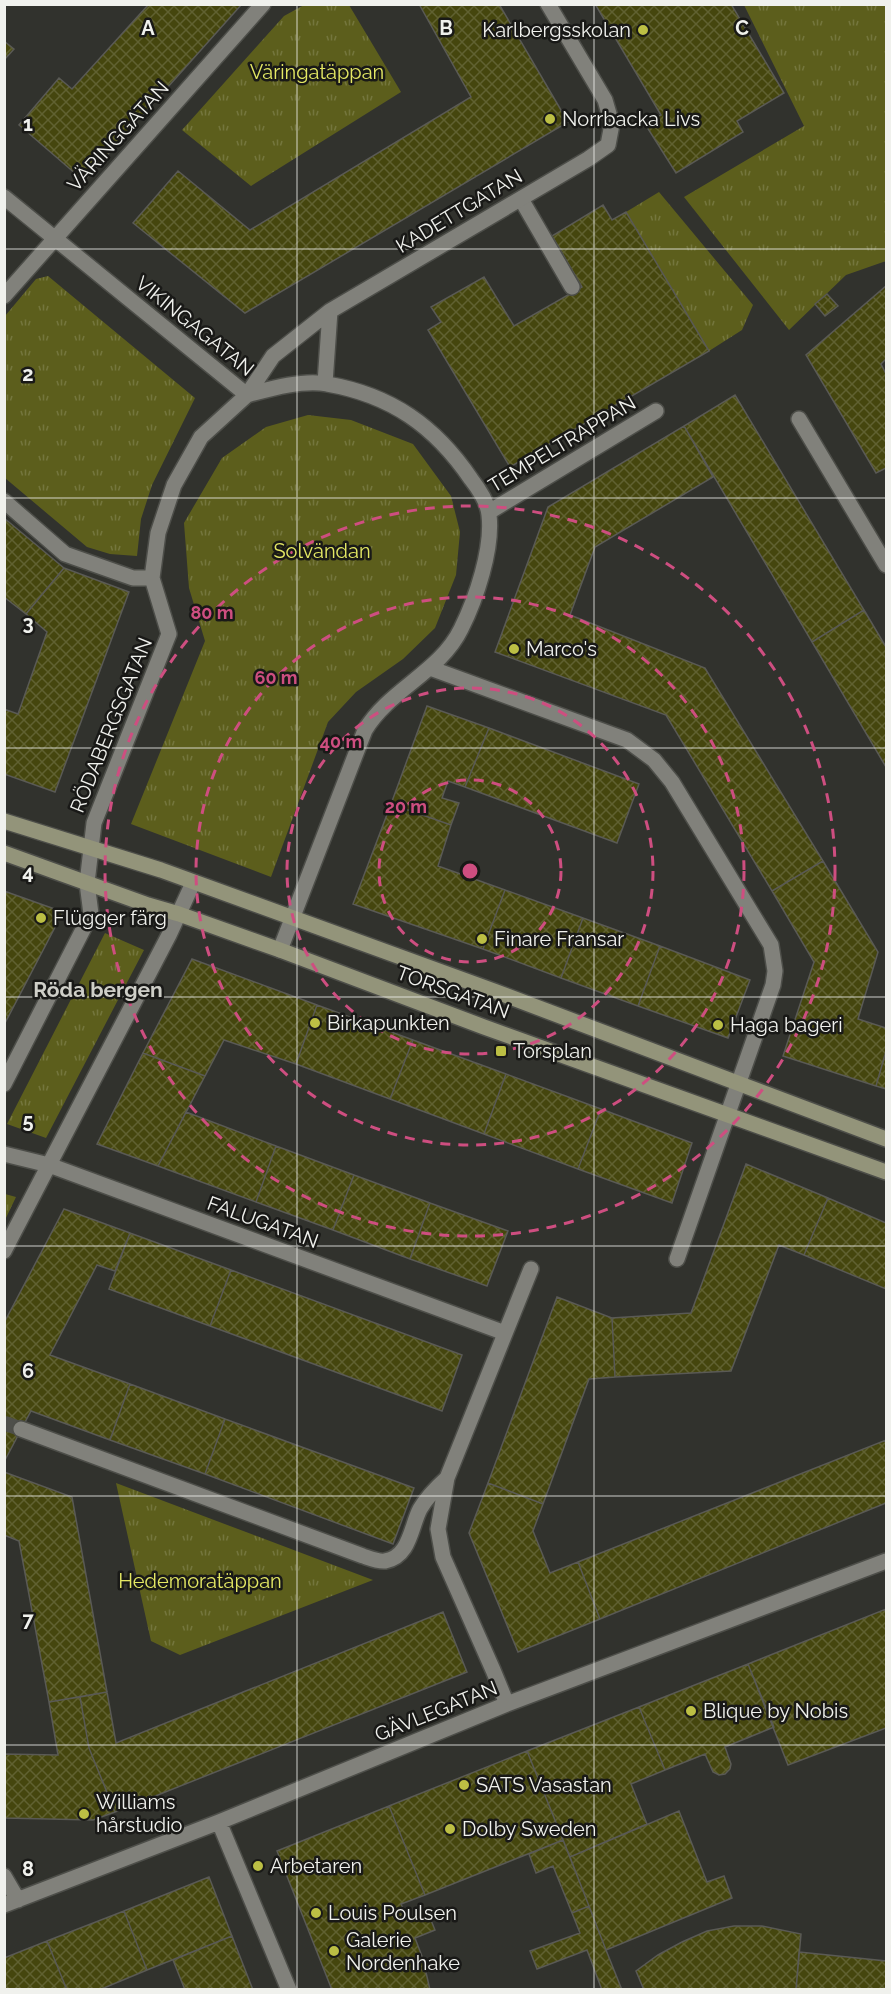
<svg xmlns="http://www.w3.org/2000/svg" width="891" height="1994" font-family="Raleway,sans-serif">
<style>
.grass{fill:url(#grass-tufts)}
.building{fill:url(#building-cross-hatch);stroke:#5a5a55;stroke-width:1.5}
.lines{fill:none;stroke-linecap:round;stroke-linejoin:round}
.street-tunnel{stroke:#4e4f4a;stroke-width:15;stroke-dasharray:15 8;stroke-linecap:butt}
.lane-casing{stroke:#4d4e49;stroke-width:18}
.street-casing{stroke:#4d4e49;stroke-width:18}
.secondary-casing{stroke:#4d4e49;stroke-width:18}
.lane{stroke:#81817b;stroke-width:15}
.street{stroke:#81817b;stroke-width:15}
.secondary{stroke:#93947a;stroke-width:15}
.grid{fill:none;stroke:#f0f1ed;stroke-width:1.5;stroke-opacity:0.55}
.ring{fill:none;stroke:#ce4e80;stroke-width:3;stroke-dasharray:10 8}
.poi-dot{fill:#bcbf44;stroke:#191917;stroke-width:2}
.labels{text-anchor:middle;dominant-baseline:central;stroke-width:5;stroke-linejoin:round;paint-order:stroke}
.poi-label{font-size:20px;fill:#f0f1ed;stroke:#191917;text-anchor:start}
.park-label{font-size:20px;fill:#e4e864;stroke:#191917}
.street-label{font-size:20px;fill:#f0f1ed;stroke:#191917}
.neighbourhood-label{font-size:21px;font-weight:bold;fill:#cfcfc8;stroke:#191917}
.grid-label{font-size:20px;text-anchor:middle;font-weight:bold;fill:#f0f1ed;stroke:#191917;stroke-width:5;stroke-linejoin:round;paint-order:stroke}
.centre{fill:#ce4e80;stroke:#191917;stroke-width:3}
.ring-label{font-size:18px;text-anchor:middle;font-weight:bold;fill:#ce4e80;stroke:#191917;stroke-width:5;stroke-linejoin:round;paint-order:stroke}
</style>
<defs>
<pattern id="grass-tufts" width="24" height="20" patternUnits="userSpaceOnUse" patternTransform="scale(1.5)"><rect width="24" height="20" fill="#5c5e1c"/><path d="M3 7l-1-3M5 7V3M7 7l1-3M15 17l-1-3M17 17v-4M19 17l1-3" fill="none" stroke="#74763d"/></pattern>
<pattern id="building-cross-hatch" width="8" height="8" patternUnits="userSpaceOnUse" patternTransform="scale(1.5)"><rect width="8" height="8" fill="#45460e"/><path d="M0 0l8 8M0 8l8-8" fill="none" stroke="#606131"/></pattern>
</defs>
<rect width="100%" height="100%" fill="#31322d"/>
<path class="grass" d="M 304,5 L 349,5 L 401,92 L 251,186 L 182,130 L 284,16 Z
M 744,5 L 886,5 L 886,261 L 846,275 L 789,330 L 684,197 L 804,126 Z
M 659,192 L 753,305 L 742,330 L 709,351 L 626,212 Z
M 48,276 L 195,398 L 152,485 L 141,519 L 137,556 L 110,554 L 87,547 L 5,478 L 5,316 L 36,279 Z
M 308,415 L 351,420 L 413,444 L 451,496 L 460,532 L 456,575 L 435,628 L 403,659 L 356,692 L 328,722 L 271,877 L 131,824 L 205,641 L 189,588 L 184,523 L 222,458 L 266,427 Z
M 105,933 L 144,950 L 46,1138 L 7,1124 Z
M 5,1194 L 16,1197 L 5,1220 L 4,1194 Z
M 116,1483 L 373,1580 L 180,1655 L 151,1641 Z"/>
<path class="building" d="M 149,4 L 242,4 L 84,181 L 19,125 L 59,78 L 72,89 Z
M 419,4 L 499,4 L 568,122 L 245,313 L 133,223 L 178,171 L 250,230 L 471,97 Z
M 595,4 L 731,4 L 784,93 L 737,121 L 743,132 L 676,173 L 645,124 L 661,115 Z
M 4,41 L 14,49 L 4,60 Z
M 603,205 L 612,220 L 626,212 L 709,351 L 510,467 L 428,330 L 441,322 L 431,307 L 484,277 L 514,326 L 582,287 L 552,236 Z
M 886,286 L 886,359 L 881,364 L 886,374 L 886,468 L 876,473 L 806,355 Z
M 827,294 L 838,306 L 825,316 L 815,304 Z
M 735,395 L 864,610 L 812,642 L 684,426 Z
M 684,426 L 713,477 L 595,547 L 570,615 L 705,668 L 823,861 L 772,891 L 666,715 L 495,652 L 548,507 Z
M 4,518 L 64,568 L 26,614 L 4,597 Z
M 64,568 L 129,592 L 55,792 L 4,774 L 4,709 L 18,714 L 47,632 L 26,614 Z
M 864,610 L 886,647 L 886,767 L 812,642 Z
M 427,706 L 489,728 L 465,787 L 448,781 L 442,798 L 459,803 L 451,825 L 391,804 Z
M 489,728 L 639,784 L 617,843 L 465,787 Z
M 391,804 L 451,825 L 438,866 L 505,890 L 483,949 L 353,904 Z
M 823,861 L 878,952 L 858,1019 L 886,1028 L 886,1051 L 876,1086 L 783,1056 L 814,962 L 772,891 Z
M 505,890 L 583,918 L 561,978 L 483,949 Z
M 4,891 L 63,912 L 4,1025 Z
M 583,918 L 660,946 L 638,1006 L 561,978 Z
M 660,946 L 750,980 L 728,1038 L 638,1006 Z
M 192,959 L 317,1005 L 296,1064 L 224,1040 L 205,1076 L 143,1053 Z
M 317,1005 L 413,1040 L 390,1099 L 296,1064 Z
M 413,1040 L 506,1074 L 484,1134 L 390,1099 Z
M 886,1051 L 886,1089 L 876,1086 Z
M 143,1053 L 205,1076 L 158,1166 L 97,1144 Z
M 506,1074 L 601,1109 L 578,1169 L 484,1134 Z
M 601,1109 L 692,1143 L 672,1203 L 578,1169 Z
M 186,1112 L 276,1146 L 256,1202 L 158,1166 Z
M 276,1146 L 354,1175 L 333,1230 L 256,1202 Z
M 746,1164 L 828,1198 L 804,1255 L 779,1245 L 731,1371 L 615,1377 L 612,1318 L 691,1313 Z
M 354,1175 L 430,1203 L 410,1259 L 333,1230 Z
M 828,1198 L 886,1223 L 886,1289 L 804,1255 Z
M 430,1203 L 508,1231 L 487,1286 L 410,1259 Z
M 64,1209 L 130,1233 L 115,1271 L 97,1265 L 50,1355 L 130,1384 L 110,1440 L 31,1411 L 4,1462 L 4,1323 Z
M 130,1233 L 231,1270 L 210,1326 L 109,1289 Z
M 231,1270 L 462,1355 L 442,1411 L 210,1326 Z
M 557,1297 L 612,1318 L 615,1377 L 589,1379 L 543,1504 L 488,1483 Z
M 130,1384 L 225,1419 L 205,1474 L 110,1440 Z
M 225,1419 L 414,1488 L 393,1544 L 205,1474 Z
M 886,1440 L 886,1503 L 600,1619 L 578,1562 Z
M 4,1472 L 72,1497 L 107,1692 L 49,1702 L 19,1541 L 4,1535 Z
M 488,1483 L 543,1504 L 533,1531 L 550,1573 L 578,1562 L 600,1619 L 518,1652 L 469,1533 Z
M 886,1609 L 886,1728 L 788,1765 L 748,1664 Z
M 443,1612 L 467,1672 L 115,1812 L 89,1748 L 80,1697 L 107,1692 L 116,1743 Z
M 748,1664 L 774,1727 L 725,1747 L 731,1764 L 730,1769 L 725,1774 L 719,1775 L 713,1772 L 705,1754 L 665,1770 L 639,1707 Z
M 80,1697 L 89,1748 L 115,1812 L 93,1820 L 4,1818 L 4,1754 L 58,1755 L 49,1702 Z
M 639,1707 L 665,1770 L 631,1784 L 647,1824 L 570,1857 L 527,1751 Z
M 527,1751 L 563,1840 L 425,1895 L 389,1806 Z
M 389,1806 L 425,1895 L 401,1904 L 408,1921 L 428,1913 L 435,1930 L 415,1938 L 423,1959 L 430,1990 L 332,1990 L 277,1851 Z
M 679,1811 L 707,1882 L 724,1876 L 732,1898 L 606,1950 L 570,1857 Z
M 563,1840 L 589,1906 L 572,1913 L 553,1866 L 536,1873 L 529,1854 Z
M 209,1877 L 232,1936 L 147,1970 L 124,1911 Z
M 589,1906 L 606,1950 L 622,1990 L 602,1990 L 587,1950 L 537,1969 L 530,1951 L 580,1933 L 572,1913 Z
M 124,1911 L 147,1970 L 99,1990 L 67,1990 L 47,1941 Z
M 734,1926 L 762,1926 L 801,1934 L 796,1990 L 644,1990 L 636,1971 L 658,1955 L 682,1942 L 707,1931 Z
M 232,1936 L 253,1990 L 185,1990 L 173,1960 Z
M 47,1941 L 67,1990 L 4,1990 L 4,1958 Z
M 799,1952 L 886,1961 L 886,1990 L 796,1990 Z"/>
<g class="lines">
<path class="street-tunnel" d="M 4,1423 L 21,1429"/>
<g class="lane-casing">
<path id="lane" d="M 521,199 L 572,287"/>
</g>
<g class="street-casing">
<path id="street" d="M 4,197 L 247,395
M 4,296 L 263,4
M 325,383 L 330,311
M 247,395 C 269,389 304,379 327,384 C 391,395 435,426 471,479 C 478,488 488,503 489,515 C 493,549 476,599 461,629 C 440,672 390,689 365,730 L 280,950
M 799,419 L 886,565
M 4,501 L 65,554 L 133,578 L 152,578
M 489,512 L 656,411
M 430,668 L 627,740 L 654,760 L 672,782 L 771,945 L 775,971 L 773,985 L 677,1259
M 4,1084 L 91,914 L 87,883 L 94,823 L 169,634 L 152,578 L 158,533 L 174,485 L 201,437 L 247,395 L 273,356 L 330,311 L 588,159 L 608,145 L 612,124 L 605,100 L 548,4
M 4,1154 L 49,1165 L 505,1333
M 4,1251 L 169,935 L 193,883
M 21,1429 L 363,1556 C 369,1558 379,1562 385,1561 C 410,1557 411,1526 420,1509 C 427,1497 437,1487 447,1478
M 507,1704 L 493,1670 L 443,1557 L 438,1529 L 447,1478 L 531,1269
M 219,1822 L 289,1990
M 4,1876 L 18,1900
M 4,1905 L 219,1822 L 507,1704 L 886,1561"/>
</g>
<g class="secondary-casing">
<path id="secondary" d="M 4,821 L 161,870 L 494,991 L 886,1139
M 4,853 L 148,905 L 179,914 L 280,950 L 484,1027 L 886,1172"/>
</g>
<use href="#lane" class="lane"/>
<use href="#street" class="street"/>
<use href="#secondary" class="secondary"/>
</g>
<path class="grid" d="M 297,4 L 297,1990M 594,4 L 594,1990M 4,249 L 886,249M 4,498 L 886,498M 4,748 L 886,748M 4,997 L 886,997M 4,1246 L 886,1246M 4,1496 L 886,1496M 4,1745 L 886,1745"/>
<g class="ring">
<circle cx="470" cy="871" r="91"/>
<circle cx="470" cy="871" r="183"/>
<circle cx="470" cy="871" r="274"/>
<circle cx="470" cy="871" r="365"/>
</g>
<g class="poi-dot">
<circle cx="643" cy="30" r="6"/>
<circle cx="550" cy="119" r="6"/>
<circle cx="514" cy="649" r="6"/>
<circle cx="41" cy="918" r="6"/>
<circle cx="482" cy="939" r="6"/>
<circle cx="315" cy="1023" r="6"/>
<circle cx="718" cy="1025" r="6"/>
<rect x="495" y="1045" width="12" height="12" rx="3"/>
<circle cx="691" cy="1711" r="6"/>
<circle cx="464" cy="1785" r="6"/>
<circle cx="84" cy="1814" r="6"/>
<circle cx="450" cy="1829" r="6"/>
<circle cx="258" cy="1866" r="6"/>
<circle cx="316" cy="1913" r="6"/>
<circle cx="334" cy="1951" r="6"/>
</g>
<g class="labels">
<g class="poi-label">
<text x="631" y="30" text-anchor="end">Karlbergsskolan</text>
<text x="562" y="119">Norrbacka Livs</text>
<text x="526" y="649">Marco's</text>
<text x="53" y="918">Flügger färg</text>
<text x="494" y="939">Finare Fransar</text>
<text x="327" y="1023">Birkapunkten</text>
<text x="730" y="1025">Haga bageri</text>
<text x="513" y="1051">Torsplan</text>
<text x="703" y="1711">Blique by Nobis</text>
<text x="476" y="1785">SATS Vasastan</text>
<text x="96" y="1802">Williams<tspan x="96" dy="23">hårstudio</tspan></text>
<text x="462" y="1829">Dolby Sweden</text>
<text x="270" y="1866">Arbetaren</text>
<text x="328" y="1913">Louis Poulsen</text>
<text x="346" y="1940">Galerie<tspan x="346" dy="23">Nordenhake</tspan></text>
</g>
<g class="park-label">
<text x="317" y="72">Väringatäppan</text>
<text x="322" y="551">Solvändan</text>
<text x="200" y="1581">Hedemoratäppan</text>
</g>
<g class="street-label">
<text transform="translate(118 136) rotate(-48)">VÄRINGGATAN</text>
<text transform="translate(459 211) rotate(-31)">KADETTGATAN</text>
<text transform="translate(195 326) rotate(39)">VIKINGAGATAN</text>
<text transform="translate(562 444) rotate(-31)">TEMPELTRAPPAN</text>
<text transform="translate(111 725) rotate(-68)">RÖDABERGSGATAN</text>
<text transform="translate(453 992) rotate(20)">TORSGATAN</text>
<text transform="translate(263 1222) rotate(20)">FALUGATAN</text>
<text transform="translate(436 1711) rotate(-22)">GÄVLEGATAN</text>
</g>
<g class="neighbourhood-label">
<text x="98" y="989">Röda bergen</text>
</g>
</g>
<g class="grid-label">
<text x="148" y="35">A</text>
<text x="446" y="35">B</text>
<text x="742" y="35">C</text>
<text x="28" y="131">1</text>
<text x="28" y="381">2</text>
<text x="28" y="630">3</text>
<text x="28" y="879">4</text>
<text x="28" y="1128">5</text>
<text x="28" y="1378">6</text>
<text x="28" y="1627">7</text>
<text x="28" y="1876">8</text>
</g>
<circle cx="470" cy="871" r="9" class="centre"/>
<g class="ring-label">
<text x="212" y="619">80 m</text>
<text x="276" y="684">60 m</text>
<text x="341" y="748">40 m</text>
<text x="406" y="813">20 m</text>
</g>
<rect width="891" height="1994" fill="none" stroke="#f0f1ed" stroke-width="12"/>
</svg>
